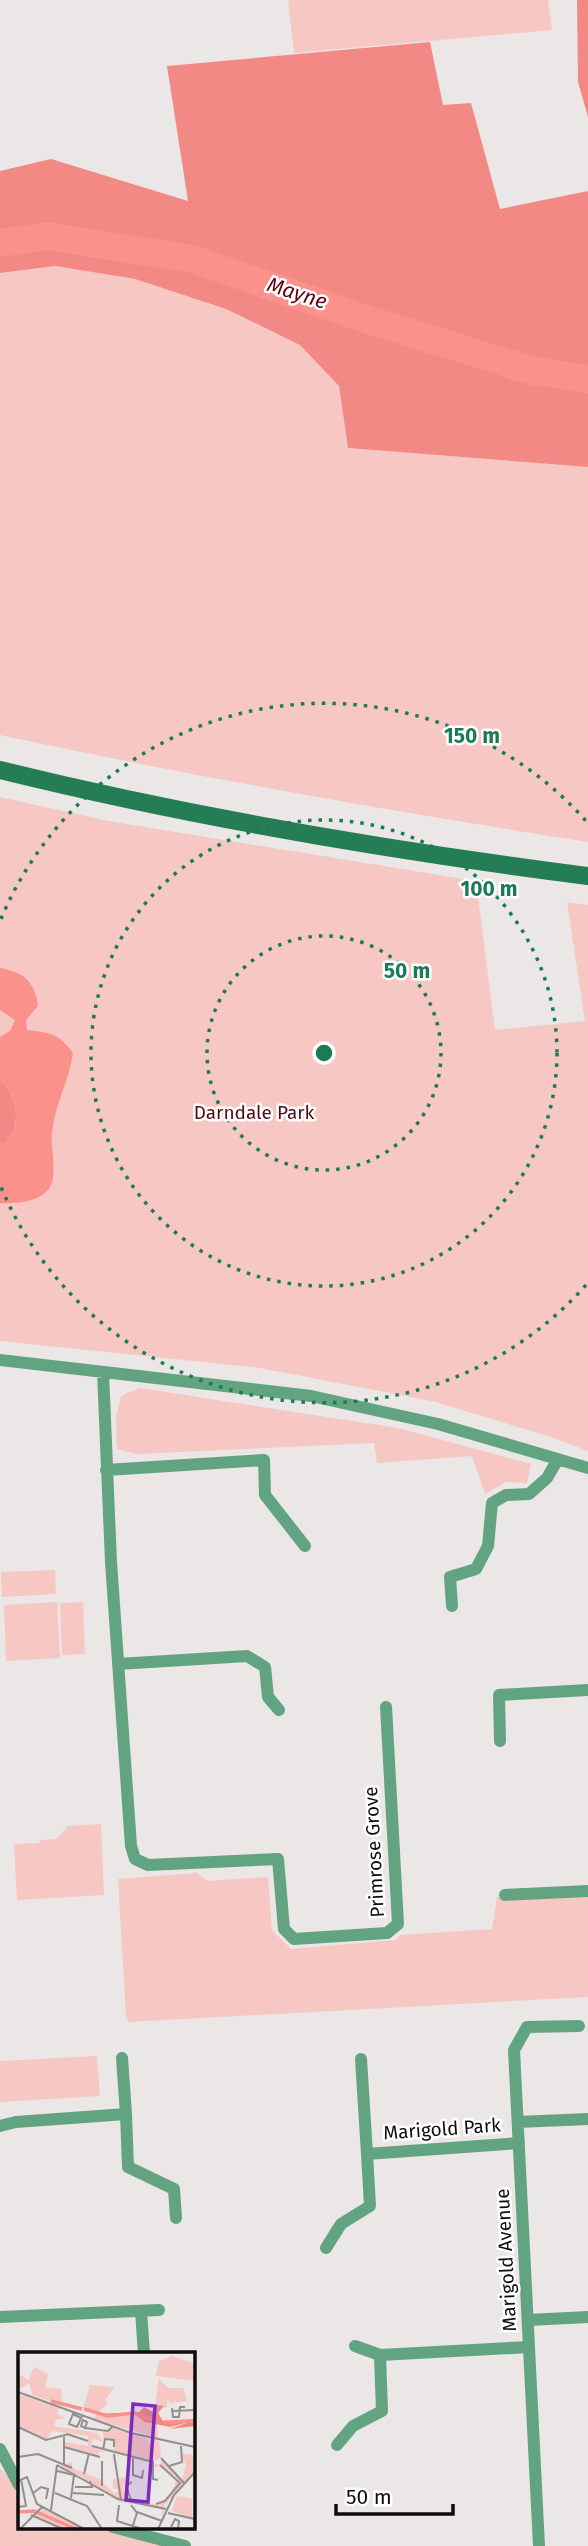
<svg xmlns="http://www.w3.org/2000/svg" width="588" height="2546" font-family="'Fira Sans',sans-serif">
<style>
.green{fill:#f6c7c3}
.forest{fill:#f28984}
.water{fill:#fb918b}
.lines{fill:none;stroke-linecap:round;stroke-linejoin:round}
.river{stroke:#fb918b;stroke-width:28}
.minor{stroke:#62a482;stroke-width:12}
.secondary{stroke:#257d56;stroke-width:18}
.ring{fill:none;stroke:#1a7c54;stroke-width:3.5;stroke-dasharray:3.5 7}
.labels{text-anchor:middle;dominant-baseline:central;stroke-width:5;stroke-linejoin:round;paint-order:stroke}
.park-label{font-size:19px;fill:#4f0d11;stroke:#fff}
.street-label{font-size:19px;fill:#0e0d0c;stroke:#fff}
.water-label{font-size:21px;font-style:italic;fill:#65010f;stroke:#fff}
.inset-river{fill:none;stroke:#fb918b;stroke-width:3.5}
.inset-road{fill:none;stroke:#92908f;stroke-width:2}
.view{fill:#7b2cbf;fill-opacity:0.15;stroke:#7b2cbf;stroke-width:3.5}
.inset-edge{fill:none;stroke:#0e0d0c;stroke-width:3.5}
.centre{fill:#1a7c54;stroke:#fff;stroke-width:3.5}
.ring-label{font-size:21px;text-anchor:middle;font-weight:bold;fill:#1a7c54;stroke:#fff;stroke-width:5;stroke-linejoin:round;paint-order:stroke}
</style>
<rect width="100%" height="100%" fill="#eae7e6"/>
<path class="green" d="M 288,0 L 548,0 L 552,30 L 294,53 Z
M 55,266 L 135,279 L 226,309 L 301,345 L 339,386 L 348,448 L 588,467 L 588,842 C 391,811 195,777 0,735 L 0,273 Z
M 0,797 L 108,821 L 476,881 L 495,1030 L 585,1021 L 567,902 L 588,905 L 588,1451 L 548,1436 L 432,1401 L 260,1368 L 0,1341 Z
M 140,1388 L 398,1428 L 531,1464 L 527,1483 L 506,1482 L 485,1494 L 472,1456 L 377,1463 L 374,1443 L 137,1454 L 117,1449 L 116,1416 L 121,1396 Z
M 55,1570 L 56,1594 L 2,1597 L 1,1572 Z
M 57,1602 L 60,1658 L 6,1661 L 4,1605 Z
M 83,1602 L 85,1654 L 62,1655 L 60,1603 Z
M 101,1824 L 104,1895 L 17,1900 L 14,1844 L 39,1843 L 40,1840 L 57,1839 L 68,1826 Z
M 197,1873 L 207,1881 L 268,1877 L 272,1930 L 291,1949 L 396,1940 L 400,1935 L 492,1929 L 497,1897 L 588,1892 L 588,1997 L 129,2022 L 126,2017 L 118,1879 Z
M 97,2056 L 100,2096 L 0,2102 L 0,2061 Z
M 0,2469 L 19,2485 L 19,2527 L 112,2527 L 184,2546 L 0,2546 Z"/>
<path class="forest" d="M 577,0 L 588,0 L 588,117 L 578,82 Z
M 430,42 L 443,105 L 471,103 L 500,209 L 588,191 L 588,467 L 348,448 L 339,386 L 300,345 L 226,309 L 135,279 L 55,266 L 0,273 L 0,171 L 51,159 L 188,201 L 167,66 Z
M 0,1083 L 5,1084 C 18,1104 22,1127 3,1145 L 0,1142 Z"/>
<path class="water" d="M 492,348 L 549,361 L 588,365 L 588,392 L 555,386 L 536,386 L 508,379 L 489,370 L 481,355 Z
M 0,968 C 24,972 35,982 38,1006 L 26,1020 L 27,1030 C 50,1033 59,1033 73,1053 C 69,1081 55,1104 52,1132 C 50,1148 58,1172 50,1187 C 41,1202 16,1204 0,1203 L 0,1142 L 4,1144 C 22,1127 18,1104 5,1084 L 0,1083 L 0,1037 L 10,1031 L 15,1020 L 0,1010 Z"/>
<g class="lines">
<path class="river" d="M 0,243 L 48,236 L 192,259 L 372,321 L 524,368 L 588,380"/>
<path class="minor" d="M 0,1360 L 311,1396 L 438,1424 L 588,1468
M 103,1372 L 111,1562 L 131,1846 L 135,1859 L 148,1865 L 278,1859 L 284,1929 L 294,1939 L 387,1933 L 398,1924 L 386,1707
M 106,1470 L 264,1460 L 265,1495 L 305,1546
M 452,1606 L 450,1577 L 476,1569 L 488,1546 L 492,1503 L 506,1495 L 529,1494 L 547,1478 L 558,1459
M 118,1664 L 247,1656 L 265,1667 L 268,1697 L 279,1710
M 500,1741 L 499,1695 L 588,1690
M 505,1895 L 588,1891
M 361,2059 L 367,2154 L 519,2143
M 126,2114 L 128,2167 L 174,2189 L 176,2218
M 518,2122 L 588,2119
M 0,2126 L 16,2122 L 126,2114 L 122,2058
M 326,2248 L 341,2224 L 370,2206 L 367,2154
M 141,2311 L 144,2354
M 0,2317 L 159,2310
M 528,2320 L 588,2317
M 355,2346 L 380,2355
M 337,2445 L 353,2426 L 382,2411 L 380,2355 L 529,2347
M 0,2449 L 19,2485
M 113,2527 L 185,2546
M 539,2546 L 514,2050 L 527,2027 L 579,2026"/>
<path class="secondary" d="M 0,770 C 191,817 392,851 588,876"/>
</g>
<g class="ring">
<circle cx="324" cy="1053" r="117"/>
<circle cx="324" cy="1053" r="233"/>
<path d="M586 1285A350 350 0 0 1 1 1187M1 919A350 350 0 0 1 586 821"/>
</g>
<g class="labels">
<g class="park-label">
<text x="254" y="1112">Darndale Park</text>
</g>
<g class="street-label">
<text transform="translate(374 1852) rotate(-93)">Primrose Grove</text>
<text transform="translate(442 2129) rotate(-4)">Marigold Park</text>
<text transform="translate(506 2260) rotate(-93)">Marigold Avenue</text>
</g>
<g class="water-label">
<text transform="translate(297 293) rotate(18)">Mayne</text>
</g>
</g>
<g transform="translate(18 2352)">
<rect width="177" height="177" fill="#eae7e6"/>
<path d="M 154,4 L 177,12 L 177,29 L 138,24 L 141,9 ZM 16,15 L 30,22 L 27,35 L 43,37 L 44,53 L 14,43 L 11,31 L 0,38 L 0,22 L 11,28 ZM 141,27 L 150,36 L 165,36 L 169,49 L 152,51 L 149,46 L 149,56 L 137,53 ZM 72,33 L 96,35 L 87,49 L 90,51 L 80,60 L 65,56 ZM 0,42 L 41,56 L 39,62 L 47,66 L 38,68 L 36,74 L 80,81 L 85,90 L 75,87 L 73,94 L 87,100 L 81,100 L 80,104 L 47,94 L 47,90 L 70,94 L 70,84 L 34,79 L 29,87 L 0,74 ZM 78,62 L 119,63 L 139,72 L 140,86 L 76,67 ZM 94,76 L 130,87 L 131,92 L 134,88 L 141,89 L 143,105 L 136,110 L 96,101 L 94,114 L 97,88 L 85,87 L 85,79 ZM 163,102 L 177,103 L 177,119 L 144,156 L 146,159 L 143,168 L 144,157 L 100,149 L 61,123 L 40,118 L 53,110 L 55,116 L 81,127 L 97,142 L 103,137 L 95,137 L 95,128 L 106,125 L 113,130 L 107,136 L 103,129 L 110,147 L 140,153 L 153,142 L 159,126 L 143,114 L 136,115 L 137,111 L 142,113 L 144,108 L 164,128 L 168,113 ZM 159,144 L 174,147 L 174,166 L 154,159 ZM 25,157 L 57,170 L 65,177 L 47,177 L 17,166 L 14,163 Z" fill="#f6c7c3"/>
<path d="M 137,53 L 146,54 L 140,61 L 145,69 L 177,67 L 177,74 L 152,77 L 171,70 L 152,75 L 127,70 L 116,62 L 78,62 L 121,60 L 126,55 L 137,61 Z" fill="#f28984"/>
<path class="inset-river" d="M 33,49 L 64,57M 66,57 L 90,64 L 116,61 L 138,69M 146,70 L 177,69M 0,160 L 16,159 L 58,177"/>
<path class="inset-road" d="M 0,40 L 113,81 L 177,95M 154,56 L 155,65 L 161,65 L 162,55 L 167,55M 154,59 L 177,58M 63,66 L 55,62 L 51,72 L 59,75 L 64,64M 65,68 L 69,70 L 67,76 L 63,74 ZM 0,75 L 28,88 L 51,82M 67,76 L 90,79 L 94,75M 49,82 L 70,89M 46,83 L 46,112M 74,94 L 135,110 L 135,127 L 140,128M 46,95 L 82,105M 85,98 L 87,87 L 96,88 L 96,95M 96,102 L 103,148M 115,104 L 115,123 L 124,126 L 125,118M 0,105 L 20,102 L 54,116M 143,106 L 166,131M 84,109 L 84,134M 39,113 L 100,147 L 148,157M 151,114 L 164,110 L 163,94M 39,119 L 56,123 L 53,146M 66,122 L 71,101M 0,129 L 9,125 L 19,152 L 66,177M 57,135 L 74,135 L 72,129M 37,141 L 69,154 L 84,177M 55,141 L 86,143M 14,142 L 23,135 L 30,137 L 28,147M 113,148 L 108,134 L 114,130M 138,152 L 147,149 L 162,131 L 142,113M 101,153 L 99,169 L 124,177M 113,153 L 119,161 L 115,173M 0,155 L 8,154 L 3,127M 33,158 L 39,113M 119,160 L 144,169M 150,161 L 177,167M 13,163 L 45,177M 153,175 L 157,167 L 161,169 L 160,177M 2,177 L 24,155M 140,177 L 156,143 L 177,120"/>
<path class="view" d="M 115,52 L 137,54 L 130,150 L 108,148 Z"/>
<rect width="177" height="177" class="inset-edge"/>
</g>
<circle cx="324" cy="1053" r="10" class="centre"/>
<g class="ring-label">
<text x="472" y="743">150 m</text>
<text x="489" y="896">100 m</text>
<text x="407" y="978">50 m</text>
</g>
<path d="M336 2504v10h117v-10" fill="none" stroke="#0e0d0c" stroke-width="3.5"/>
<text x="346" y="2504" font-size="21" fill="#0e0d0c" stroke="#ffffff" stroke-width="5" paint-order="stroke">50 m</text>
</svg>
